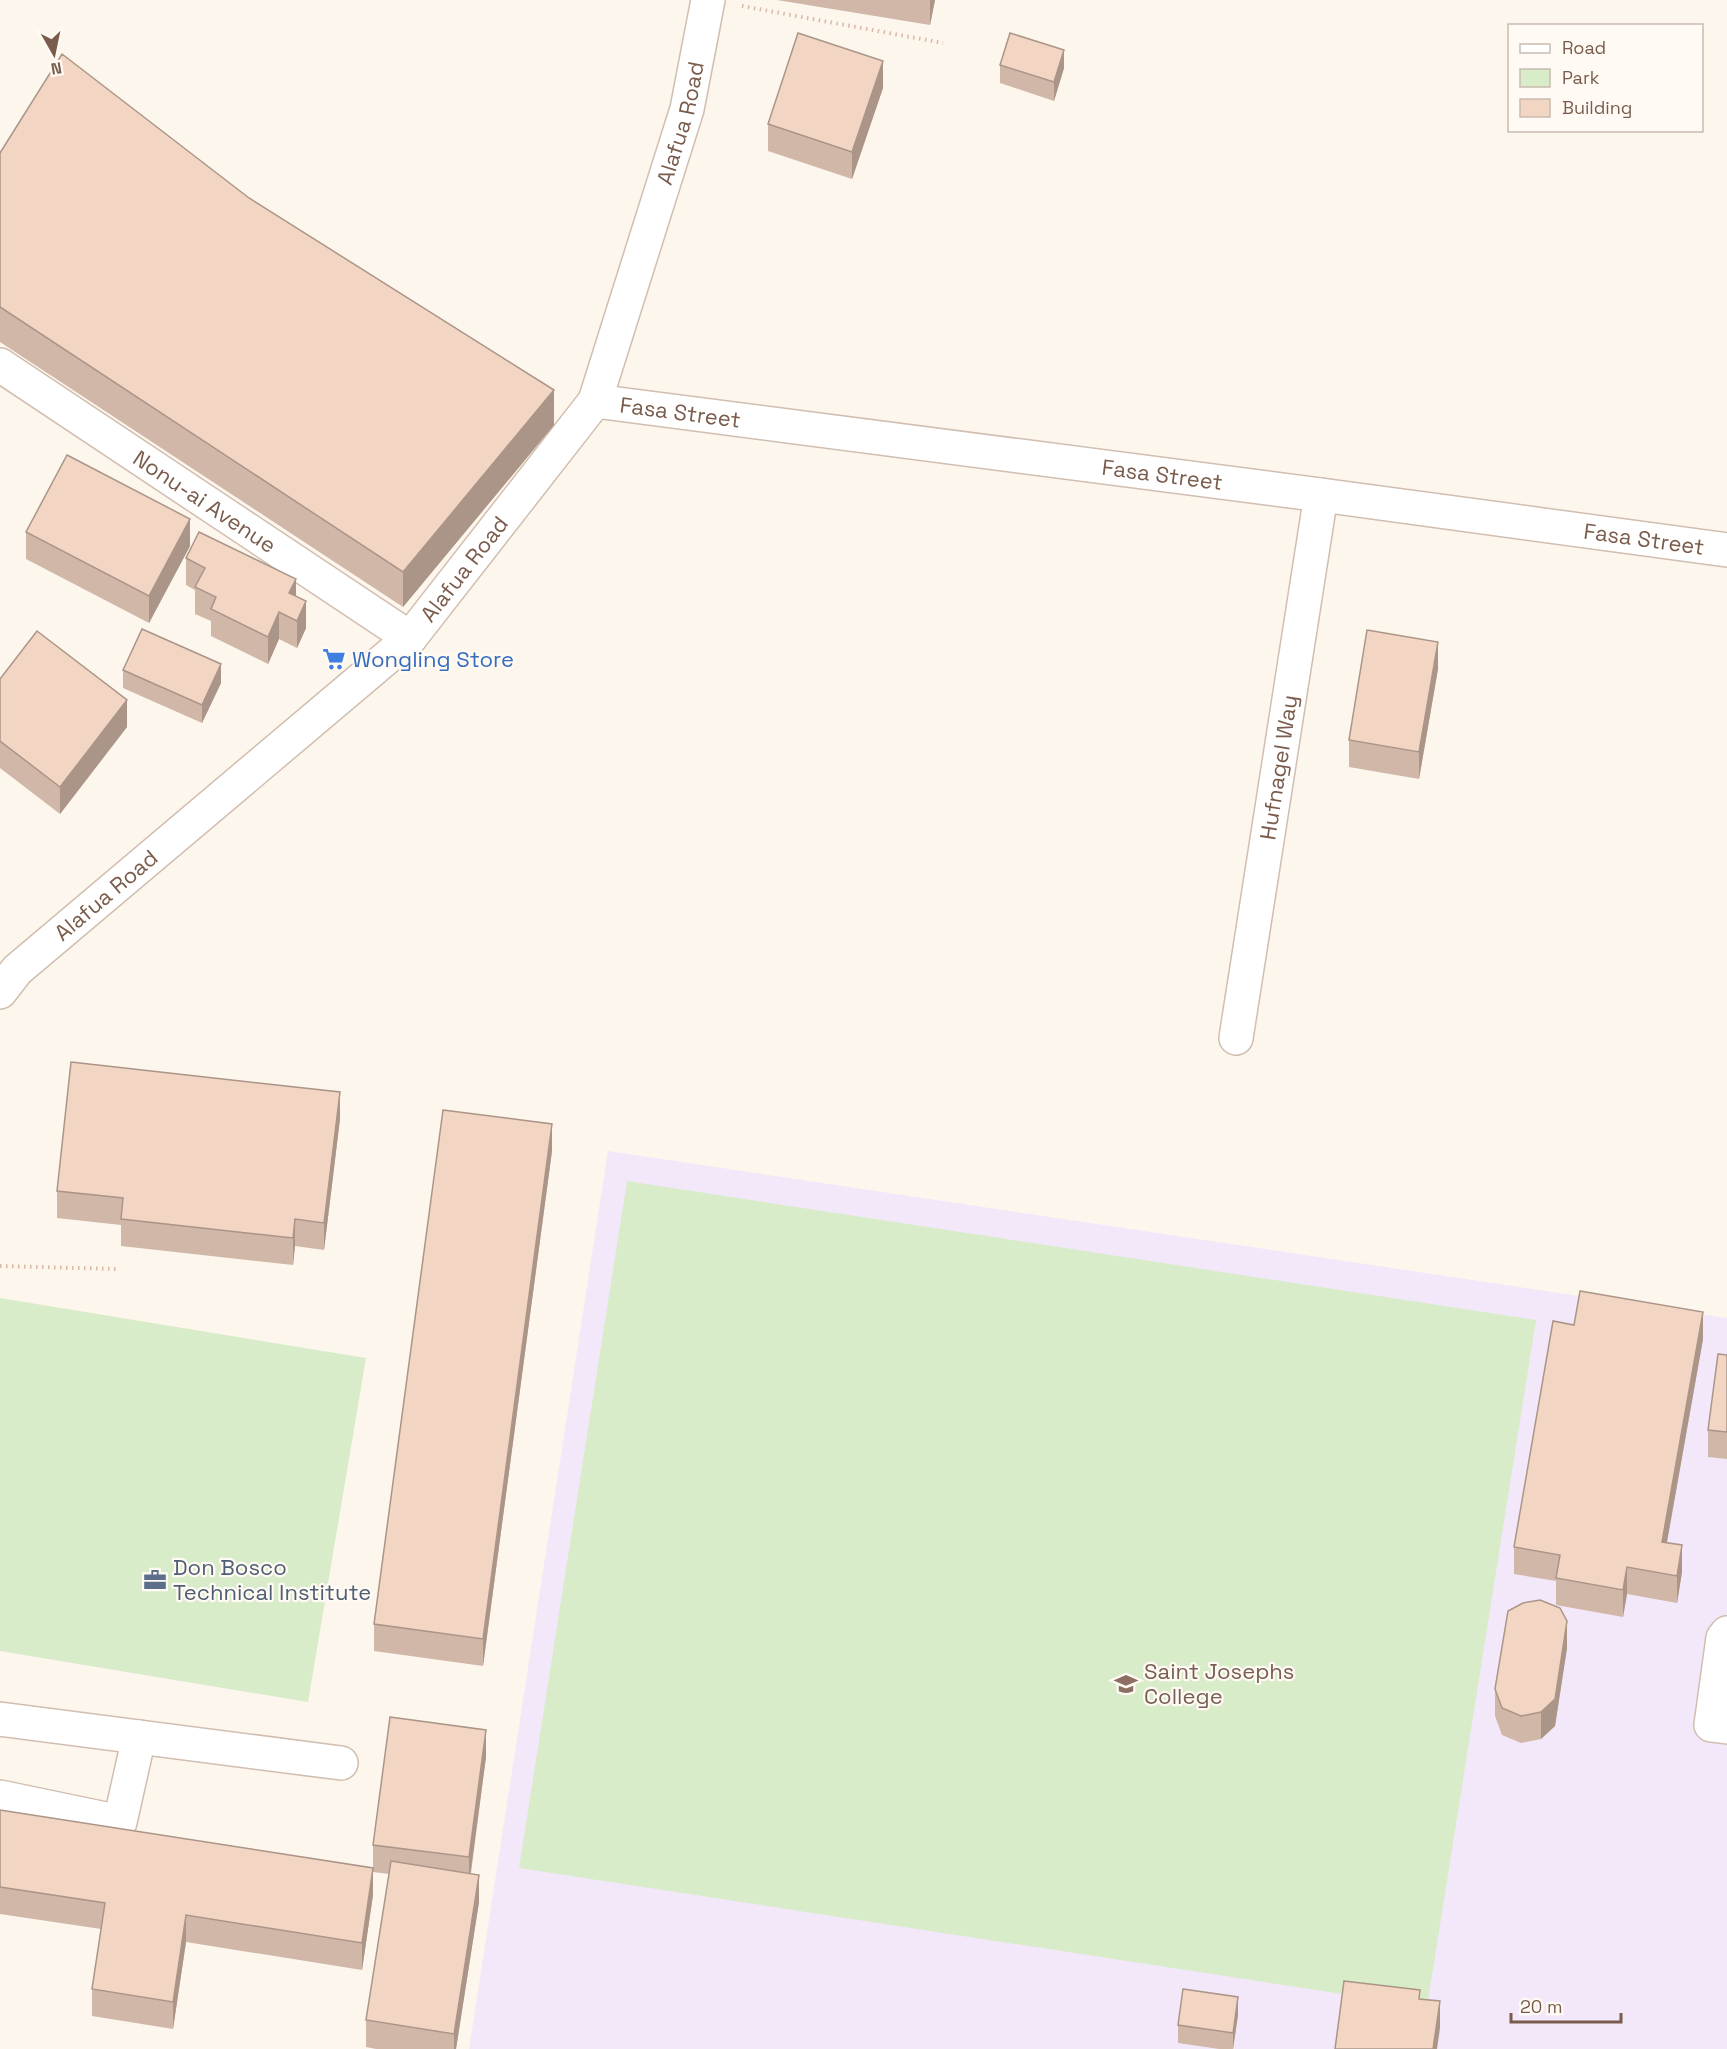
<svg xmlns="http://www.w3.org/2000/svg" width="1727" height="2049" font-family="'Space Grotesk',sans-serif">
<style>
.education{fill:#f3e8fa}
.green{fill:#d8ecc9}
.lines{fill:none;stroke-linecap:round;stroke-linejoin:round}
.minor-casing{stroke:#d1beb0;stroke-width:36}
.path{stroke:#d9b8a5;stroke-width:4;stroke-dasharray:1.5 4.5;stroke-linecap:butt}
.minor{stroke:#fff;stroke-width:33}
.wall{fill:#d1b7a8}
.shaded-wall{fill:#aa9588}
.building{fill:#f3d5c3;stroke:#aa9588;stroke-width:1.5}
.labels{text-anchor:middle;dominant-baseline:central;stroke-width:4.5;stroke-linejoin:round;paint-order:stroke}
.street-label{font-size:22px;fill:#7a5c4d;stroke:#fffaf3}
.shop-label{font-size:22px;fill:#366cbe;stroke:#fffaf3;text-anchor:start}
.service-label{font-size:22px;fill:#4e5e75;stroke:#fffaf3;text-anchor:start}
.education-label{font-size:22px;fill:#785e54;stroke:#fffaf3;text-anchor:start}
</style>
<rect width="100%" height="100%" fill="#fdf6ec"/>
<path class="education" d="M 608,1151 L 1727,1318 L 1727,2049 L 469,2049 Z"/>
<path class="green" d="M 627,1181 L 1536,1320 L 1427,2007 L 519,1868 Z
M 0,1298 L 366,1358 L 308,1702 L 0,1651 Z"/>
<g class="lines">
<g class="minor-casing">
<g id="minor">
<path id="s1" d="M 0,365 L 410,638"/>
<path id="s2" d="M 595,401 L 1321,495 L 1727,550"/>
<path id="s3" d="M 0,992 L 17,970 L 410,638 L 595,401 L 687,109 L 708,0"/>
<path id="s4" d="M 1236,1038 L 1321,495"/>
<path d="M 1727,1633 L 1723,1638 L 1711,1725 L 1727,1727"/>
<path d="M 0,1719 L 341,1763"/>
<path d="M 0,1797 L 120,1822 L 139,1737"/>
</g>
</g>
<path class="path" d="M 742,6 L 943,43
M 0,1266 L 116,1269"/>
<use href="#minor" class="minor"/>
</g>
<path class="wall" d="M 777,0 L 935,0 L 930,25 Z
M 1000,65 L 1064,68 L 1054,101 L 1000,83 Z
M 883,88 L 852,179 L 768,151 L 768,124 Z
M 0,153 L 249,198 L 554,425 L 403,607 L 0,342 Z
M 26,532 L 190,546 L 149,623 L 26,559 Z
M 186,558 L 296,596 L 306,628 L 297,648 L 279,639 L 268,664 L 211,636 L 211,621 L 195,614 L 195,590 L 186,585 Z
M 1438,669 L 1419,779 L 1349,767 L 1349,740 Z
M 123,670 L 221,683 L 202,723 L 123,688 Z
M 0,679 L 127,727 L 60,814 L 0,768 Z
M 340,1119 L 324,1250 L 295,1246 L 293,1265 L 121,1246 L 121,1225 L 57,1218 L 57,1191 Z
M 552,1151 L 483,1666 L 374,1651 L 374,1624 Z
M 1574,1325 L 1703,1339 L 1667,1543 L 1682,1572 L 1677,1603 L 1627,1594 L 1623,1617 L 1556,1605 L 1556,1581 L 1514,1574 L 1514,1547 Z
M 1727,1355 L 1727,1459 L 1708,1457 L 1708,1430 Z
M 1567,1648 L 1555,1726 L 1541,1739 L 1521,1743 L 1502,1735 L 1495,1716 L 1495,1689 Z
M 486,1757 L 471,1873 L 479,1902 L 456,2049 L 376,2049 L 366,2047 L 366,2020 L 389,1874 L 373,1872 L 373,1895 L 362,1970 L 186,1942 L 173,2029 L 92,2016 L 92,1989 L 101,1929 L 0,1914 L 0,1810 L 373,1868 L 373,1845 Z
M 1238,2015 L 1233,2049 L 1219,2049 L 1178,2043 L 1178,2025 Z"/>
<path class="shaded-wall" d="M 930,0 L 935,0 L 930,25 Z
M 1064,50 L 1064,68 L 1054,101 L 1054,82 Z
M 883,61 L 883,88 L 852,179 L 852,152 Z
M 554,390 L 554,425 L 403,607 L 403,572 Z
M 190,519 L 190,546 L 149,623 L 149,596 Z
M 296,579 L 296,606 L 289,593 Z
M 306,601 L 306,628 L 297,648 L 297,621 Z
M 279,612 L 279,639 L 268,664 L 268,637 Z
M 1438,642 L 1438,669 L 1419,779 L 1419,752 Z
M 221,664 L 221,683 L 202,723 L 202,705 Z
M 127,700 L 127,727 L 60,814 L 60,787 Z
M 340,1092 L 340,1119 L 324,1250 L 324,1223 Z
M 552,1124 L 552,1151 L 483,1666 L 483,1639 Z
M 295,1219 L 295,1246 L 293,1265 L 293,1238 Z
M 1703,1312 L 1703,1339 L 1662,1569 L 1662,1542 Z
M 1682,1545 L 1682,1572 L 1677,1603 L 1677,1576 Z
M 1627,1567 L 1627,1594 L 1623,1617 L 1623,1590 Z
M 1567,1621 L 1567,1648 L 1555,1726 L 1541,1739 L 1541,1712 Z
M 486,1730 L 486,1757 L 469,1884 L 469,1857 Z
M 373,1868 L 373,1895 L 362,1970 L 362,1943 Z
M 479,1875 L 479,1902 L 456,2049 L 454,2049 L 454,2034 Z
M 186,1915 L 186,1942 L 173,2029 L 173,2002 Z
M 1238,1997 L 1238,2015 L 1233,2049 L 1233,2033 Z
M 1440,2001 L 1440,2028 L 1437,2049 L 1433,2049 Z"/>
<path class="building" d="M 798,33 L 883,61 L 852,152 L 768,124 Z
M 1010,33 L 1064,50 L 1054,82 L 1000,65 Z
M 62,54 L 249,198 L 554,390 L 403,572 L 0,307 L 0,153 Z
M 67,455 L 190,519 L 149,596 L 26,532 Z
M 199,532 L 296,579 L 289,593 L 306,601 L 297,621 L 279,612 L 268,637 L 211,609 L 216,597 L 195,587 L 205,568 L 186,558 Z
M 142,629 L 221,664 L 202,705 L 123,670 Z
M 1367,630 L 1438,642 L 1419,752 L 1349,740 Z
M 37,631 L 127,700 L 60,787 L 0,741 L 0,679 Z
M 71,1062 L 340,1092 L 324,1223 L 295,1219 L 293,1238 L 121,1219 L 123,1198 L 57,1191 Z
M 443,1110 L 552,1124 L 483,1639 L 374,1624 Z
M 1580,1291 L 1703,1312 L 1662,1542 L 1682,1545 L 1677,1576 L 1627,1567 L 1623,1590 L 1556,1578 L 1560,1555 L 1514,1547 L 1553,1321 L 1574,1325 Z
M 1718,1354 L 1727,1355 L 1727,1432 L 1708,1430 Z
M 1540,1600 L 1560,1608 L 1567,1621 L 1555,1699 L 1541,1712 L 1521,1716 L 1502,1708 L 1495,1689 L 1508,1611 L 1523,1603 Z
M 390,1717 L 486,1730 L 469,1857 L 373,1845 Z
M 0,1810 L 373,1868 L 362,1943 L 186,1915 L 173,2002 L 92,1989 L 105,1903 L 0,1887 Z
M 391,1861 L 479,1875 L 454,2034 L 366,2020 Z
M 1344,1981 L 1420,1990 L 1419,1999 L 1440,2001 L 1433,2049 L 1335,2049 Z
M 1183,1989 L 1238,1997 L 1233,2033 L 1178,2025 Z"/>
<defs>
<g id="supermarket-bare" transform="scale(1.8)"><path d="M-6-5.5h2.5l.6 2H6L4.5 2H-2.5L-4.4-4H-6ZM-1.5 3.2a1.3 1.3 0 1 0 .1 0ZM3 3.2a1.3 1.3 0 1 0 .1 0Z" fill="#3f7fe0" stroke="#fffaf3" stroke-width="2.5" paint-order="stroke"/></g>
<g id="office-bare" transform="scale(1.8)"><path d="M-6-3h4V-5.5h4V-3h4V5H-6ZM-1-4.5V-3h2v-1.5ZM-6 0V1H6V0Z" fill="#5c6f8a" stroke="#fffaf3" stroke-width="2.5" paint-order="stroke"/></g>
<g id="school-bare" transform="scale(1.8)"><path d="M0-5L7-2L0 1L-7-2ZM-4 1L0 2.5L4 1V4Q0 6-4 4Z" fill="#8d6e63" stroke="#fffaf3" stroke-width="2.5" paint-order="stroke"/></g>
</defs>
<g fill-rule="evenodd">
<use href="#supermarket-bare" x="334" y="659"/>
<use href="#office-bare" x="155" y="1580"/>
<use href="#school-bare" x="1126" y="1684"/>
</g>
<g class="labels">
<g class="street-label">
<text stroke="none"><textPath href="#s3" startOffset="1134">Alafua Road</textPath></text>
<text stroke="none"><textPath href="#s2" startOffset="86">Fasa Street</textPath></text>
<text stroke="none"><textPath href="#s2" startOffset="572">Fasa Street</textPath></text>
<text stroke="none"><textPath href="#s1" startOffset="246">Nonu-ai Avenue</textPath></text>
<text stroke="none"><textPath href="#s2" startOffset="1058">Fasa Street</textPath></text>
<text stroke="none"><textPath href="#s3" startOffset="630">Alafua Road</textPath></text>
<text stroke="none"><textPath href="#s4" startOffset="274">Hufnagel Way</textPath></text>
<text stroke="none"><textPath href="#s3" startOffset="144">Alafua Road</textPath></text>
</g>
<g class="shop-label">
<text x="352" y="659">Wongling Store</text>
</g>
<g class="service-label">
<text x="173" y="1567">Don Bosco<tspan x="173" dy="25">Technical Institute</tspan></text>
</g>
<g class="education-label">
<text x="1144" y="1671">Saint Josephs<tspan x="1144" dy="25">College</tspan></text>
</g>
</g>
<rect x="1508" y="24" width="195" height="108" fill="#fffaf3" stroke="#cabbb1" stroke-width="1.5"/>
<rect x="1520" y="44" width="30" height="9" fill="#ffffff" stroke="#cabbb1" stroke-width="1.5"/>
<text x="1562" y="54" font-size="18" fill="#7a5c4d">Road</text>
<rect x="1520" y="69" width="30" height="18" fill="#d8ecc9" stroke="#cabbb1" stroke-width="1.5"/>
<text x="1562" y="84" font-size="18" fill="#7a5c4d">Park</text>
<rect x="1520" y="99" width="30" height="18" fill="#f3d5c3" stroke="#cabbb1" stroke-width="1.5"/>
<text x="1562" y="114" font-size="18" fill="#7a5c4d">Building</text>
<g transform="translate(54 54) rotate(171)" stroke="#fffaf3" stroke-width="4.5" paint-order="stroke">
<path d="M0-4.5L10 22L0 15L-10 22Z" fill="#7a5c4d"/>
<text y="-9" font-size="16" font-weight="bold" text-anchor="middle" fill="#7a5c4d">N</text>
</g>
<path d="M1511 2013v9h110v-9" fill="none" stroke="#7a5c4d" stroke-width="3"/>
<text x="1520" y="2013" font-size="18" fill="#7a5c4d" stroke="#fffaf3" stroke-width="4.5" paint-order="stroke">20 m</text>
</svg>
